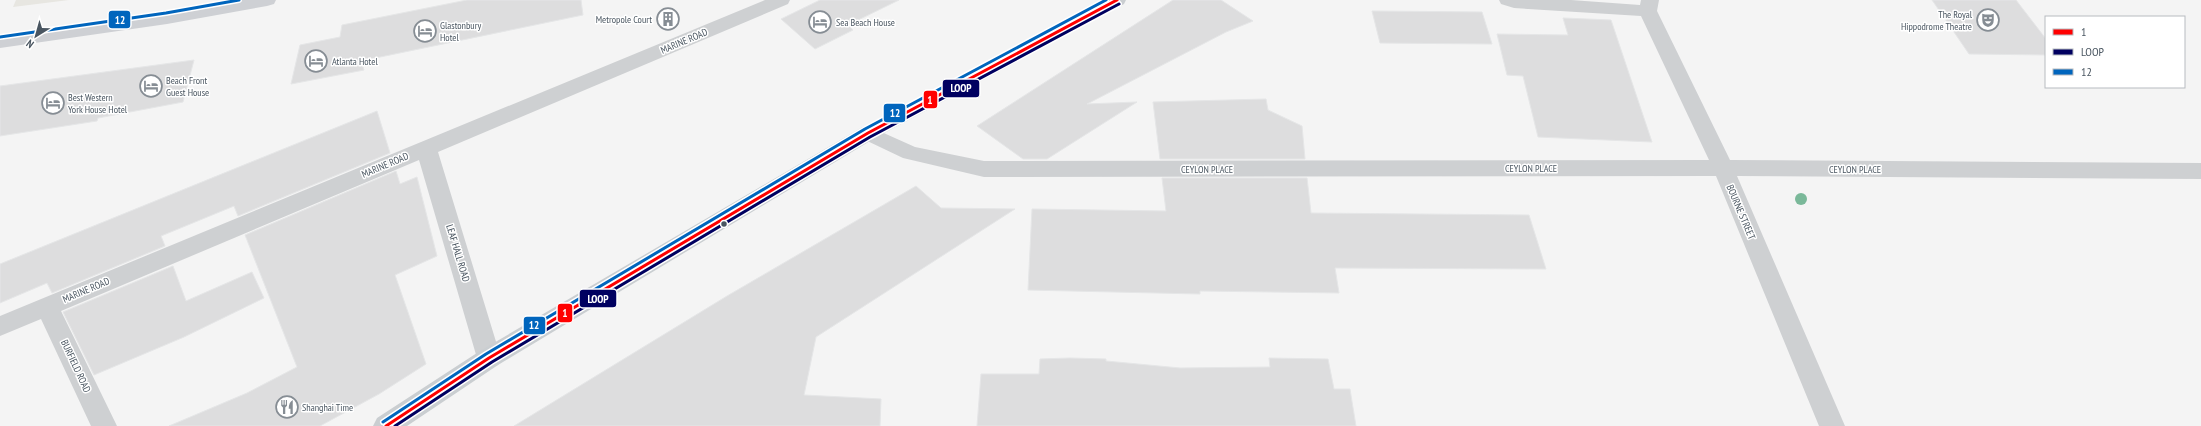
<svg xmlns="http://www.w3.org/2000/svg" width="2201" height="426" font-family="'PT Sans Narrow',sans-serif">
<style>
.sand{fill:#e7e6e1}
.building{fill:#ddddde;stroke:#e5e6e7}
.lines{fill:none;stroke-linecap:round;stroke-linejoin:round}
.street{fill:#ced0d2;fill-rule:evenodd}
.secondary{fill:#ced0d4;fill-rule:evenodd}
.primary{fill:#caced1;fill-rule:evenodd}
.bus-1-casing{stroke:#fff;stroke-width:6}
.bus-2-casing{stroke:#fff;stroke-width:6}
.bus-3-casing{stroke:#fff;stroke-width:6}
.bus-1{stroke:#f00;stroke-width:3}
.bus-2{stroke:#000060;stroke-width:3}
.bus-3{stroke:#0065bd;stroke-width:3}
.tree{fill:#7ab899}
.bus-dot{fill:#4a5661;stroke:#fff;stroke-width:1.5}
.labels{text-anchor:middle;dominant-baseline:central;stroke-width:3;stroke-linejoin:round;paint-order:stroke}
.poi-label{font-size:10px;fill:#4a5661;stroke:#fff;text-anchor:start}
.street-label{font-size:10px;fill:#4a5661;stroke:#fff}
.line-badge{stroke:#fff;stroke-width:1.5}
.badge-label{font-size:11px;text-anchor:middle;font-weight:bold;fill:#fff}
</style>
<rect width="100%" height="100%" fill="#f4f4f4"/>
<path class="sand" d="M 16,0 L 69,0 L 13,7 Z"/>
<path class="building" d="M 467,0 L 581,0 L 583,15 L 361,61 L 364,70 L 291,84 L 300,45 L 340,37 L 342,25 Z
M 820,0 L 899,0 L 848,25 L 853,30 L 815,49 L 781,19 Z
M 1173,0 L 1221,0 L 1253,21 L 1226,32 L 1087,104 L 1137,102 L 1047,159 L 1023,159 L 977,126 Z
M 1932,0 L 2016,0 L 2046,39 L 2046,55 L 1969,54 Z
M 1372,11 L 1482,12 L 1492,44 L 1380,43 Z
M 1563,18 L 1611,20 L 1652,142 L 1538,137 L 1523,76 L 1507,75 L 1497,34 L 1568,35 Z
M 194,60 L 183,102 L 98,118 L 97,121 L 0,136 L 0,86 Z
M 1266,99 L 1268,110 L 1302,126 L 1305,159 L 1160,159 L 1153,102 Z
M 377,111 L 390,153 L 238,216 L 234,206 L 161,236 L 165,246 L 52,293 L 47,283 L 0,303 L 0,264 Z
M 396,171 L 400,184 L 417,177 L 437,256 L 395,275 L 426,364 L 379,394 L 320,426 L 169,426 L 247,393 L 297,367 L 245,235 Z
M 1162,178 L 1307,178 L 1311,213 L 1529,215 L 1546,269 L 1335,268 L 1339,293 L 1200,291 L 1200,294 L 1028,290 L 1032,209 L 1166,211 Z
M 916,186 L 941,208 L 1015,209 L 816,337 L 804,395 L 881,399 L 880,426 L 514,426 L 727,296 Z
M 173,266 L 186,301 L 252,272 L 264,298 L 184,337 L 94,375 L 63,312 Z
M 1070,358 L 1106,359 L 1106,361 L 1180,368 L 1270,367 L 1269,358 L 1328,359 L 1334,389 L 1350,389 L 1356,426 L 977,426 L 981,374 L 1039,374 L 1040,359 Z"/>
<g class="lines">
<path class="street" d="M 765,0 L 790,0 L 788,4 L 438,152 L 501,358 L 498,365 L 489,368 L 480,365 L 477,358 L 419,160 L 61,311 L 117,426 L 91,426 L 41,319 L 0,336 L 0,316 Z
M 1499,0 L 1571,0 L 1640,5 L 1641,0 L 1659,0 L 1657,11 L 1730,160 L 2201,163 L 2201,179 L 1737,176 L 1845,426 L 1819,426 L 1716,176 L 984,177 L 903,158 L 861,138 L 858,133 L 861,128 L 868,126 L 915,147 L 984,161 L 1709,160 L 1641,16 L 1514,8 L 1501,4 Z"/>
<path class="secondary" d="M 234,0 L 276,0 L 274,4 L 267,6 L 167,24 L 0,48 L 0,36 L 167,12 Z"/>
<path class="primary" d="M 1103,0 L 1126,0 L 1124,4 L 875,138 L 498,365 L 407,426 L 373,426 L 377,418 L 480,351 L 861,128 Z"/>
<g class="bus-1-casing">
<path id="bus-1" d="M 386,426 L 489,358 L 868,133 L 1117,0"/>
</g>
<g class="bus-2-casing">
<path id="bus-2" d="M 395,426 L 492,362 L 870,137 L 1119,4"/>
</g>
<g class="bus-3-casing">
<path id="bus-3" d="M 0,37 L 166,13 L 239,0
M 383,422 L 486,354 L 865,129 L 1106,0"/>
</g>
<use href="#bus-1" class="bus-1"/>
<use href="#bus-2" class="bus-2"/>
<use href="#bus-3" class="bus-3"/>
</g>
<circle class="tree" cx="1801" cy="199" r="6"/>
<defs>
<g id="building-ring" transform="scale(1.15)"><circle r="9.5" fill="#fff" stroke="#868d94" stroke-width="1.5"/><path d="M-4-6H4V6H1V3H-1V6H-4ZM-2.5-4.3h1.7v1.8h-1.7ZM.8-4.3h1.7v1.8H.8ZM-2.5-1h1.7V.8h-1.7ZM.8-1h1.7V.8H.8Z" fill="#868d94"/></g>
<g id="theatre-ring" transform="scale(1.15)"><circle r="9.5" fill="#fff" stroke="#868d94" stroke-width="1.5"/><path d="M-5-5.5Q0-4 5-5.5V0Q5 5 0 6Q-5 5-5 0ZM-3.3-2.5H-1v1.5H-3.3ZM1-2.5H3.3v1.5H1ZM-2.8 1Q0 5.5 2.8 1Z" fill="#868d94"/></g>
<g id="hotel-ring" transform="scale(1.15)"><circle r="9.5" fill="#fff" stroke="#868d94" stroke-width="1.5"/><path d="M-6-4.5h1.5V1H6V5H4.5V3h-9V5H-6ZM-4 0a1.8 1.8 0 1 1 3.6 0ZM.5 0V-2.5h3Q6-2.5 6 0Z" fill="#868d94"/></g>
<g id="restaurant-ring" transform="scale(1.15)"><circle r="9.5" fill="#fff" stroke="#868d94" stroke-width="1.5"/><path d="M-5-6h1v4h1v-4h1v4h1v-4h1v5L-1.5 .5V6h-2V.5L-5-1ZM5-6V6H3V1.5H1.5Q1.5-4 5-6Z" fill="#868d94"/></g>
</defs>
<g fill-rule="evenodd">
<use href="#building-ring" x="668" y="19"/>
<use href="#theatre-ring" x="1988" y="20"/>
<use href="#hotel-ring" x="820" y="22"/>
<use href="#hotel-ring" x="425" y="31"/>
<use href="#hotel-ring" x="316" y="61"/>
<use href="#hotel-ring" x="151" y="86"/>
<use href="#hotel-ring" x="53" y="103"/>
<use href="#restaurant-ring" x="287" y="407"/>
</g>
<circle class="bus-dot" cx="724" cy="224" r="3.5"/>
<g class="labels">
<g class="poi-label">
<text x="1972" y="14" text-anchor="end">The Royal<tspan x="1972" dy="12">Hippodrome Theatre</tspan></text>
<text x="652" y="19" text-anchor="end">Metropole Court</text>
<text x="836" y="22">Sea Beach House</text>
<text x="440" y="25">Glastonbury<tspan x="440" dy="12">Hotel</tspan></text>
<text x="332" y="61">Atlanta Hotel</text>
<text x="166" y="80">Beach Front<tspan x="166" dy="12">Guest House</tspan></text>
<text x="68" y="97">Best Western<tspan x="68" dy="12">York House Hotel</tspan></text>
<text x="302" y="407">Shanghai Time</text>
</g>
<g class="street-label">
<text transform="translate(684 41) rotate(-23)">MARINE ROAD</text>
<text transform="translate(385 165) rotate(-23)">MARINE ROAD</text>
<text x="1531" y="168">CEYLON PLACE</text>
<text x="1207" y="169">CEYLON PLACE</text>
<text x="1855" y="169">CEYLON PLACE</text>
<text transform="translate(1741 212) rotate(67)">BOURNE STREET</text>
<text transform="translate(458 253) rotate(73)">LEAF HALL ROAD</text>
<text transform="translate(86 290) rotate(-23)">MARINE ROAD</text>
<text transform="translate(76 366) rotate(65)">BURFIELD ROAD</text>
</g>
</g>
<g class="line-badge">
<rect x="108" y="10" width="23" height="19" rx="4" fill="#0065bd"/>
<rect x="942" y="79" width="38" height="19" rx="4" fill="#000060"/>
<rect x="923" y="90" width="15" height="19" rx="4" fill="#f00"/>
<rect x="883" y="103" width="23" height="20" rx="4" fill="#0065bd"/>
<rect x="579" y="289" width="38" height="19" rx="4" fill="#000060"/>
<rect x="557" y="303" width="16" height="20" rx="4" fill="#f00"/>
<rect x="523" y="316" width="23" height="19" rx="4" fill="#0065bd"/>
</g>
<g class="badge-label">
<text x="120" y="24">12</text>
<text x="961" y="92">LOOP</text>
<text x="930" y="104">1</text>
<text x="895" y="117">12</text>
<text x="598" y="303">LOOP</text>
<text x="565" y="317">1</text>
<text x="534" y="329">12</text>
</g>
<rect x="2045" y="16" width="140" height="72" fill="#ffffff" stroke="#b7bbc0"/>
<rect x="2053" y="29" width="20" height="6" fill="#ff0000" stroke="#b7bbc0"/>
<text x="2081" y="36" font-size="12" fill="#4a5661">1</text>
<rect x="2053" y="49" width="20" height="6" fill="#000060" stroke="#b7bbc0"/>
<text x="2081" y="56" font-size="12" fill="#4a5661">LOOP</text>
<rect x="2053" y="69" width="20" height="6" fill="#0065bd" stroke="#b7bbc0"/>
<text x="2081" y="76" font-size="12" fill="#4a5661">12</text>
<g transform="translate(36 36) rotate(217)" stroke="#ffffff" stroke-width="3" paint-order="stroke">
<path d="M0-3L7 15L0 10L-7 15Z" fill="#4a5661"/>
<text y="-6" font-size="11" font-weight="bold" text-anchor="middle" fill="#4a5661">N</text>
</g>
</svg>
